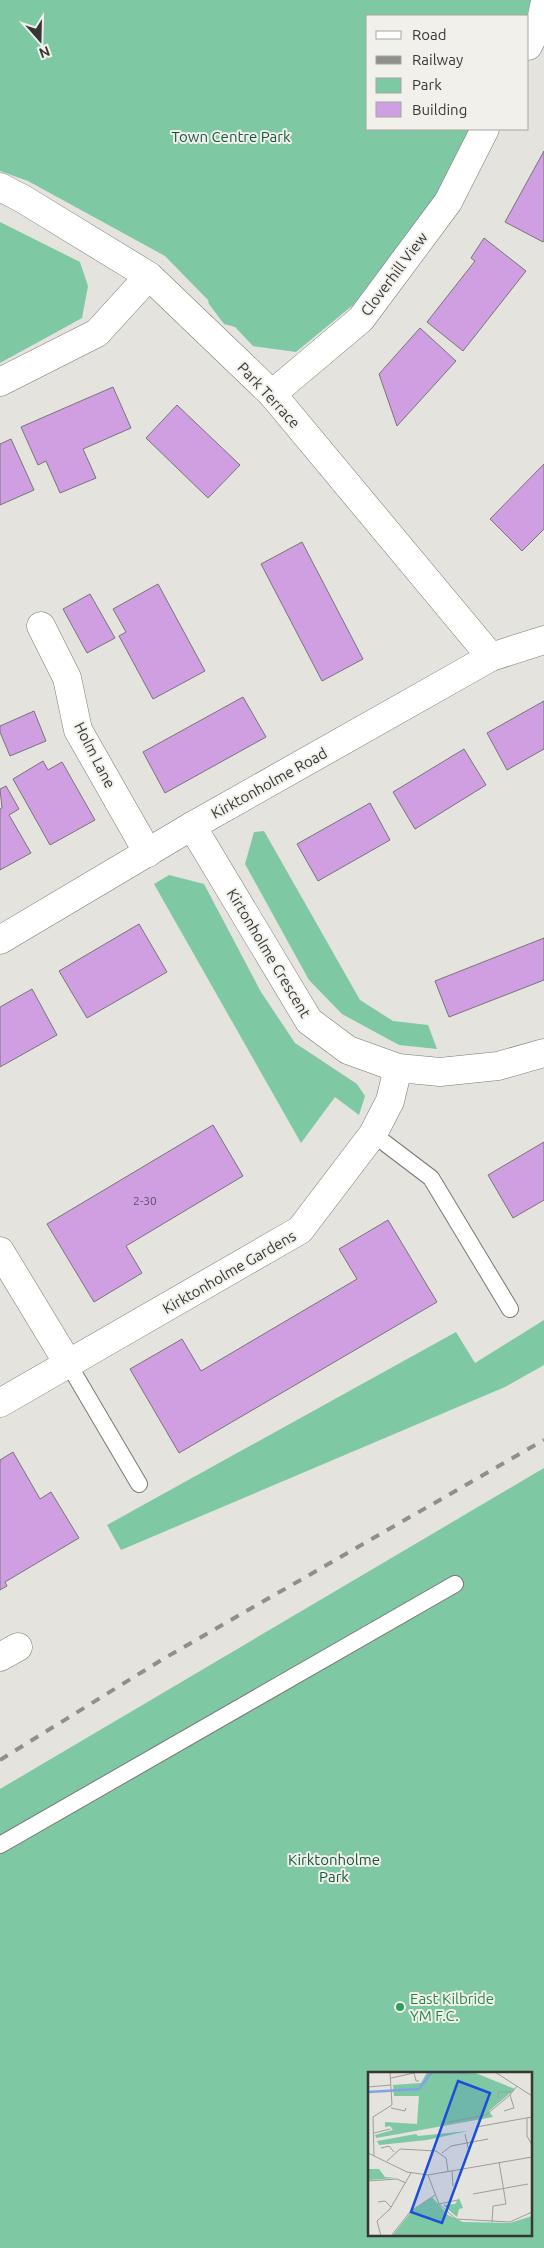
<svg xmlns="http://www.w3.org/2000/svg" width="544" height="2248" font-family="Ubuntu,sans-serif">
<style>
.green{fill:#7ec8a4;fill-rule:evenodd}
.building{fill:#cf9fe2;stroke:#787579}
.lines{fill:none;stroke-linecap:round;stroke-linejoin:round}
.lane-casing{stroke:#7a7974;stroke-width:18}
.street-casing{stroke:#7a7974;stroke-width:29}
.secondary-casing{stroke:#7a7974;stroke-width:29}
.lane{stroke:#fff;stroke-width:16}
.street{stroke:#fff;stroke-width:28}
.secondary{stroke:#fff;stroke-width:28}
.rail{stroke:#8f8f8b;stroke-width:4;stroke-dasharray:9 9;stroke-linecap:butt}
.leisure-dot{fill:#2e9e5b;stroke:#f1f0ea;stroke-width:2}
.labels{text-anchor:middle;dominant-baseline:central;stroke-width:4;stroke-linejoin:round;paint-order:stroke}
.number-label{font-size:12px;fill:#5c5060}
.park-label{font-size:15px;fill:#13583d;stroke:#f1f0ea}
.street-label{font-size:15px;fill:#363634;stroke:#f1f0ea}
.leisure-label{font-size:15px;fill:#27864d;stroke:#f1f0ea;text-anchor:start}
.inset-river{fill:none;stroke:#81a4e8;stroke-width:2.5}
.inset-road{fill:none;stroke:#9e9e99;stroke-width:1}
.view{fill:#1d4ed8;fill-opacity:0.15;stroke:#1d4ed8;stroke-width:2.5}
.inset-edge{fill:none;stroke:#363634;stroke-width:2.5}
</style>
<rect width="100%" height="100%" fill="#e4e3dd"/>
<path class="green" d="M 0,0 L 531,0 L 527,16 L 368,16 L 368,129 L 471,129 L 437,196 L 353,305 L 296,352 L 253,346 L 235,327 L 224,324 L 209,304 L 208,300 L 165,256 L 28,181 L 0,171 Z
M 0,222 L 80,262 L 88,286 L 82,318 L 0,363 Z
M 264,831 L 360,1000 L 393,1021 L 428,1025 L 437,1049 L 399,1045 L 342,1014 L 309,980 L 245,864 L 254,832 Z
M 169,875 L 204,884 L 261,992 L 295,1043 L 357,1084 L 365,1096 L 359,1115 L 335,1097 L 301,1143 L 154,884 Z
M 544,1320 L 544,1365 L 505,1387 L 121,1550 L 107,1525 L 456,1332 L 475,1363 Z
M 544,1468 L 544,2248 L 0,2248 L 0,1789 ZM 369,2073 L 530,2073 L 530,2234 L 369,2234 Z"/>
<path class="building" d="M 544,151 L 544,240 L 543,242 L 505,222 Z
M 484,238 L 526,271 L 463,351 L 427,322 L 475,261 L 471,258 Z
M 420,328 L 456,361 L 397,426 L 379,374 Z
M 113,387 L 131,428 L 83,449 L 96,478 L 60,493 L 46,461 L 38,465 L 21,427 Z
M 177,405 L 240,465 L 208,498 L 146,438 Z
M 11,439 L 34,490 L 0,505 L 0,444 Z
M 544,464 L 544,529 L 522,551 L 490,519 Z
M 302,542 L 363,659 L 322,681 L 261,564 Z
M 158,584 L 205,671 L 153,699 L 119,636 L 126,632 L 113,609 Z
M 90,594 L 115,638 L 87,653 L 63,609 Z
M 243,697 L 266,737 L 165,793 L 143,752 Z
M 544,701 L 544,749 L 507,770 L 487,733 Z
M 34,711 L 46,741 L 10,756 L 0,732 L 0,726 Z
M 464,749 L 486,785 L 415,829 L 393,792 Z
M 43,761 L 48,770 L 62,762 L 95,820 L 50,845 L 13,779 Z
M 6,786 L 19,809 L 9,815 L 31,853 L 0,870 L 0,809 L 2,808 L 0,789 Z
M 370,803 L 390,840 L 318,881 L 297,844 Z
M 139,924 L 167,972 L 87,1018 L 59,971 Z
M 544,938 L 544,980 L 449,1017 L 435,981 Z
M 32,989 L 57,1035 L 0,1067 L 0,1007 Z
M 213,1125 L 243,1176 L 126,1246 L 142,1273 L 94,1302 L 47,1224 Z
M 544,1142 L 544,1200 L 513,1218 L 488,1175 Z
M 388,1220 L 437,1302 L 179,1453 L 130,1369 L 182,1339 L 201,1371 L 357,1279 L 339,1249 Z
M 13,1452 L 40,1499 L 51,1492 L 79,1538 L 5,1582 L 7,1586 L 0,1590 L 0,1460 Z"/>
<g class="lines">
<g class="lane-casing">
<path id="lane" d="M 373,1134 L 431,1178 L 510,1309
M 69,1365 L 139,1484
M 0,1845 L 455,1584"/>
</g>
<g class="street-casing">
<path id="street" d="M 528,46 L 541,21 L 544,6
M 0,187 L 23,199 L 149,276 L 272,394 L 491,657
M 0,382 L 97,333 L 149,276
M 272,394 L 361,319 L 448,202 L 485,129
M 41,626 L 67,678 L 78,730 L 148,853
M 192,826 L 309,1021 L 348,1050 L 398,1068 L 440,1072 L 498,1066 L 544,1053
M 0,1251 L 69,1365
M 0,1403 L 300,1230 L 373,1134 L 390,1101 L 398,1068
M 0,1657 L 18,1647"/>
</g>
<g class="secondary-casing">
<path id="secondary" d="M 0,940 L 192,826 L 491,657 L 544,640"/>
</g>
<use href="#lane" class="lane"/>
<use href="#street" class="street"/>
<use href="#secondary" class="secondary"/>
<path class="rail" d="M 0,1760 L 163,1659 L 544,1440"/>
</g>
<circle class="leisure-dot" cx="400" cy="2007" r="5"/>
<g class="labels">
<g class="number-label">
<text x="145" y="1200">2-30</text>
</g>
<g class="park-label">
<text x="231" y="136">Town Centre Park</text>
<text x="334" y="1859">Kirktonholme<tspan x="334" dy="17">Park</tspan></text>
</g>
<g class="street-label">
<text transform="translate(394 274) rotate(-53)">Cloverhill View</text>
<text transform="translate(269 395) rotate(47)">Park Terrace</text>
<text transform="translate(95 755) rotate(63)">Holm Lane</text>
<text transform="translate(269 783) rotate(-29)">Kirktonholme Road</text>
<text transform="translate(269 953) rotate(59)">Kirtonholme Crescent</text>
<text transform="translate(229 1272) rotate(-30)">Kirktonholme Gardens</text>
</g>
<g class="leisure-label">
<text x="410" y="1998">East Kilbride<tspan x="410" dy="17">YM F.C.</tspan></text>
</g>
</g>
<g transform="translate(368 2072)">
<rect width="164" height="164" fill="#e4e3dd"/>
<path d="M 59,0 L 105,0 L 147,17 L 121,39 L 125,45 L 8,66 L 7,63 L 25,58 L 22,54 L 17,55 L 17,50 L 49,52 L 51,24 L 26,24 L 25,13 L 53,11 ZM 100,59 L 59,68 L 11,73 L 9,69 L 48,62 L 50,64 ZM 0,97 L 11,97 L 17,105 L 28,106 L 0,108 ZM 64,125 L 80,143 L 95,150 L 142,151 L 164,144 L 164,164 L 24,164 L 44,139 ZM 91,126 L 95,136 L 91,137 L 89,145 L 75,133 L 87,132 Z" fill="#7ec8a4"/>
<path class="inset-river" d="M 0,20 L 51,17 L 64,0 L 100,1"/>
<path class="inset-road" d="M 127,0 L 164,24M 23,6 L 46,1 L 48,9 L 51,9M 0,15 L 23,13M 130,26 L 130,20 L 144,20M 23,36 L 37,39 L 38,36M 136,39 L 146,36 L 142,23 L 149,14M 159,46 L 159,64 L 164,73M 81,50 L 118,43 L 142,23M 108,55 L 164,45M 6,61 L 22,57M 97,62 L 101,80M 13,76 L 21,74 L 26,80M 0,81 L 39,100 L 60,103 L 164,85M 74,81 L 83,74 L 120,67M 6,84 L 5,45 L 24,33 L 22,0M 19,89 L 32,77 L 68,79 L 78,86 L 80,99M 84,99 L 85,114M 60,103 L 71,132 L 88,147 L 142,150 L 164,140M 0,109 L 29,107 L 38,111M 105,122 L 160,112M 10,130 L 17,129 L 23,135M 71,132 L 90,128M 124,150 L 125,134 L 138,132 L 131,90M 13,164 L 9,149 L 22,137 L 43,101M 23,164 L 43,139 L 67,123"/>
<path class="view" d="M 90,9 L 122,21 L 74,151 L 43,140 Z"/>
<rect width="164" height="164" class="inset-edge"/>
</g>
<rect x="366" y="15" width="162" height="115" fill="#f1f0ea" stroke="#a6a6a1"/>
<rect x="376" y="31" width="25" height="8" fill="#ffffff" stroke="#a6a6a1"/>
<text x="412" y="40" font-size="15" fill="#363634">Road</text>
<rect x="376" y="56" width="25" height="8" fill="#8f8f8b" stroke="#a6a6a1"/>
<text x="412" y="65" font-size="15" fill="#363634">Railway</text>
<rect x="376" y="78" width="25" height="15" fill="#7ec8a4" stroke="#a6a6a1"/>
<text x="412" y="90" font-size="15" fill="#363634">Park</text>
<rect x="376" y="102" width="25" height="15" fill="#cf9fe2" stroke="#a6a6a1"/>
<text x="412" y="115" font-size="15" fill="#363634">Building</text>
<g transform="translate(40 40) rotate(160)" stroke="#f1f0ea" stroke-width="4" paint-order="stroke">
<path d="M0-4L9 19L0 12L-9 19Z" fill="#363634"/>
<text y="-8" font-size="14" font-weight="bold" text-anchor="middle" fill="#363634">N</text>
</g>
</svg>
